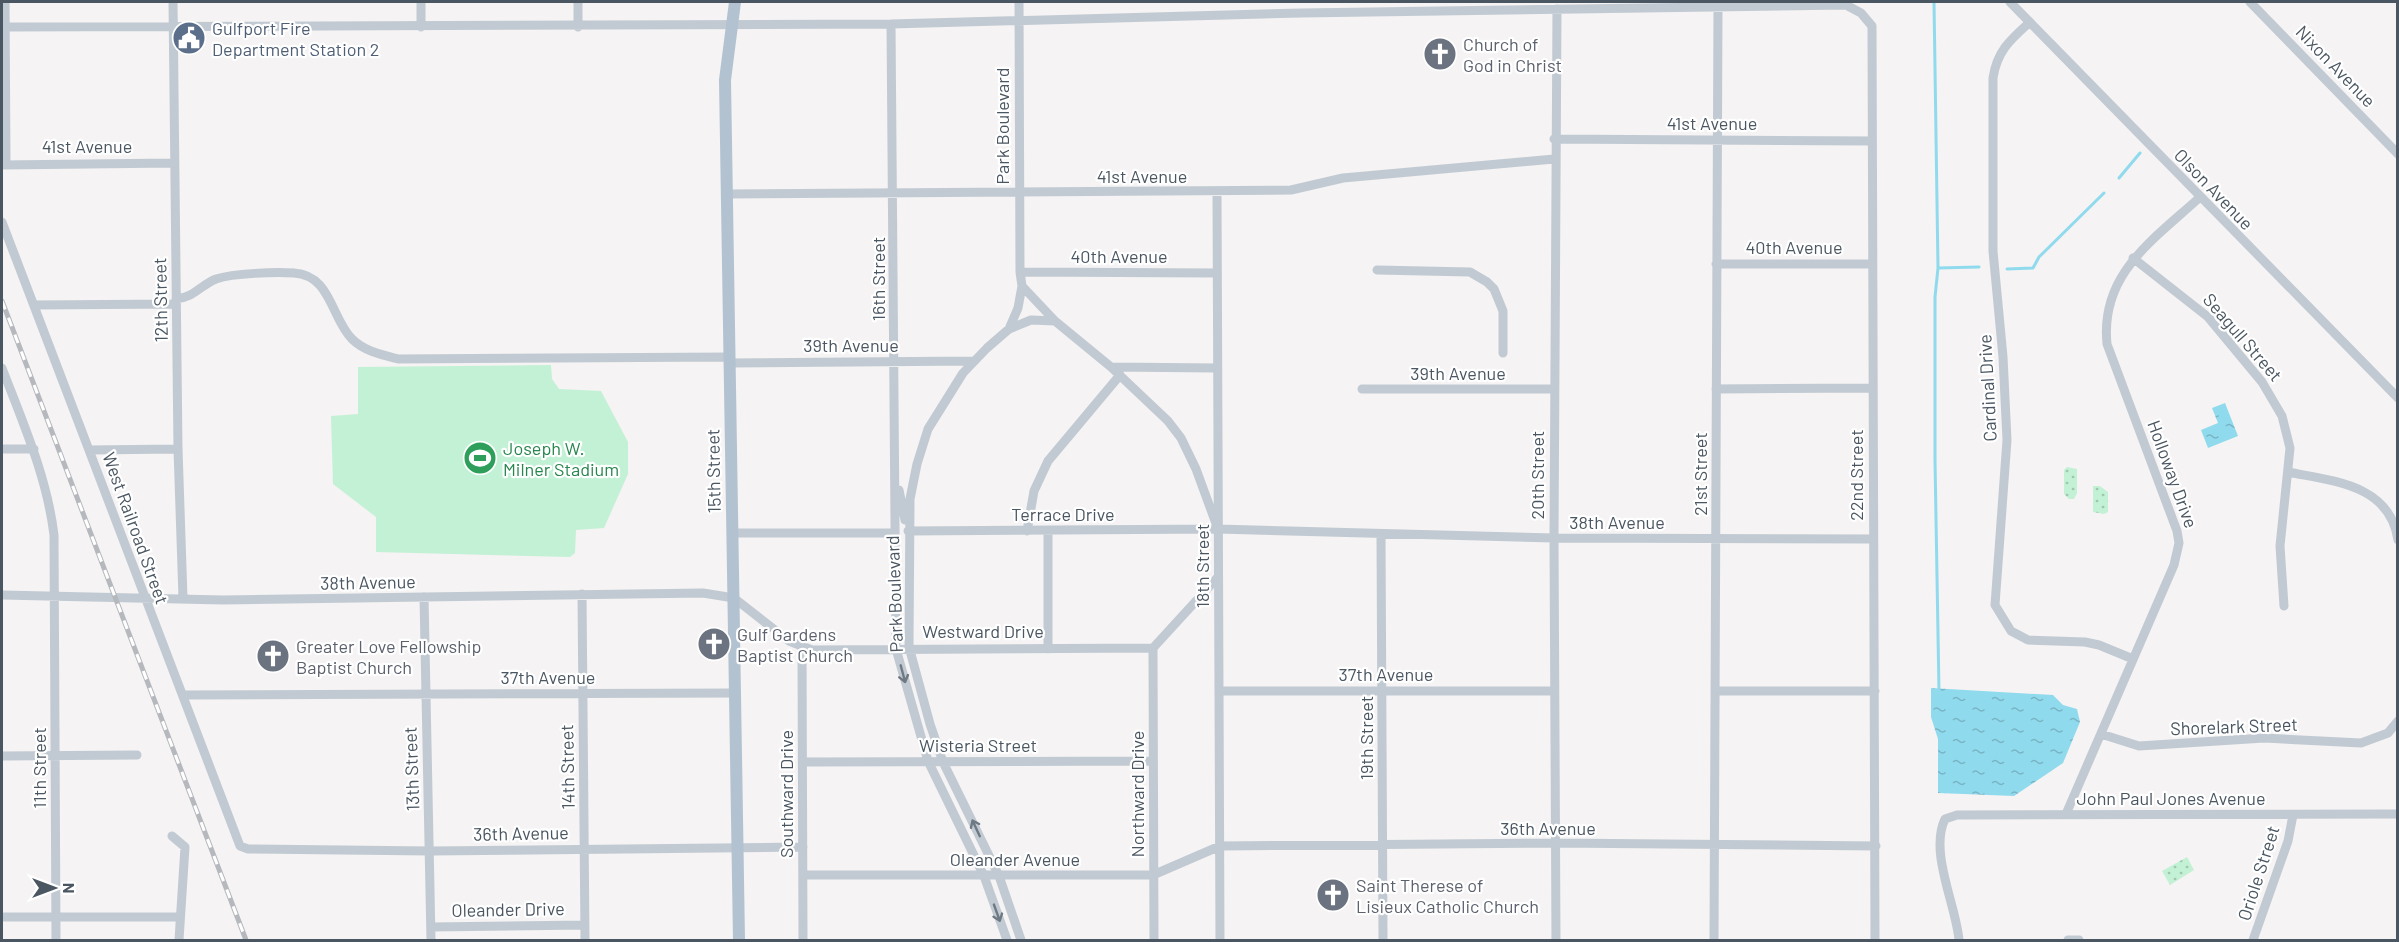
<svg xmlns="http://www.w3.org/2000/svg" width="2399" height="942" font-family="Barlow,sans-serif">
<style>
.grass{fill:url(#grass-dots)}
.pitch{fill:#c3f1d5}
.water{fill:url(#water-ripples)}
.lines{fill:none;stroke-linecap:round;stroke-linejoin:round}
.stream{stroke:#90daee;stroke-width:3}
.minor{stroke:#c1cad2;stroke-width:9}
.major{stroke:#b3c2d1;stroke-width:12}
.rail-casing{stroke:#b5b8bd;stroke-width:5}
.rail{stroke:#fff;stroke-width:3;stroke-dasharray:9;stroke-linecap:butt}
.oneway{stroke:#6e7983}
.labels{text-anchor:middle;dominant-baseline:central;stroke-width:4.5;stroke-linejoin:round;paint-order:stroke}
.service-label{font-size:18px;fill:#4e5e75;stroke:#fff;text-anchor:start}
.worship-label{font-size:18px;fill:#5b616d;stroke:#fff;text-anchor:start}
.street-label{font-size:18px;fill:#4a5661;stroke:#fff}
.leisure-label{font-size:18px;fill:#27864d;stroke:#fff;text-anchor:start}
</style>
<defs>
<pattern id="grass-dots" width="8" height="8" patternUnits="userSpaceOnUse" patternTransform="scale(1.5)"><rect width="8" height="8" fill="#c3f1d5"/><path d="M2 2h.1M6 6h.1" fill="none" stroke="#a0c6b0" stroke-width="1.8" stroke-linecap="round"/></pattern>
<pattern id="water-ripples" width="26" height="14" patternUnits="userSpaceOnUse" patternTransform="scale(1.5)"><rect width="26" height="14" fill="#90daee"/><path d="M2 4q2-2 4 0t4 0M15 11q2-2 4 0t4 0" fill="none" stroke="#78b4c4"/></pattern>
</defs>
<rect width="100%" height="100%" fill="#f5f3f3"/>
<path class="grass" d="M 2067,467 L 2077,469 L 2077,493 L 2074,499 L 2069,499 L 2064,494 L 2064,470 Z
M 2093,486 L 2100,486 L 2108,492 L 2108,512 L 2104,514 L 2093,512 Z
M 2187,857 L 2194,870 L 2170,885 L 2162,871 Z"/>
<path class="pitch" d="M 551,365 L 552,379 L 559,389 L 601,391 L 628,442 L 628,474 L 604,528 L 576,530 L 575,553 L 570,557 L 376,552 L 376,517 L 333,484 L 331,416 L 358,414 L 358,367 Z"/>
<path class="water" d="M 2225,403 L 2238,436 L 2208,448 L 2201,430 L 2218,423 L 2212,408 Z
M 1931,688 L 2053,695 L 2063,705 L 2077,709 L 2080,722 L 2063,763 L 2014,796 L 1938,793 L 1938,739 L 1931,717 Z"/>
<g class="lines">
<path class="stream" d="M 1934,2 L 1938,268 L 1935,297 L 1935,460 L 1939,692
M 2119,178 L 2140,153
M 1938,268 L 1979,267
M 2007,269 L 2033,268 L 2039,257 L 2104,193"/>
<path class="minor" d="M 5,2 L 6,163
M 173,2 L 178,449 L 183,598
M 1019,2 L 1020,272 L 1022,286 L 1055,321
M 2010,2 L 2398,398
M 2250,2 L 2398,154
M 2030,22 C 2010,40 1997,51 1993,78 L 1993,251 L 2003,357 L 2007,440 L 1995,605 L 2011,631 L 2028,640 L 2085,642 L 2099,645 L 2133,659
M 891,24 L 896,649 L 928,761 L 984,876 L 1007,940
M 2,27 L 891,24 L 1301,13 L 1846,5 L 1861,13 L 1872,26 L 1875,940
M 421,27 L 421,2
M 578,27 L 578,2
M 1554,139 L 1871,141
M 2,165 L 173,163
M 1217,192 L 1220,940
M 727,194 L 1291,190 L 1343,178 L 1554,159
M 2,222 L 240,846 L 248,849 L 430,851 L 803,847
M 2133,258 L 2208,317 L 2262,382 L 2282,416 L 2290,448 L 2280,546 L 2284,606
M 1716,264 L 1871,264
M 1377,270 L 1470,272 L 1487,282 L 1494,289 L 1503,311 L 1503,353
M 1020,272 L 1217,273
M 176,299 C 193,298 201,285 216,279 C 234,273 275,272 294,273 C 331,275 331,318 352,339 C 364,351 382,355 398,359 L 729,357
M 34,305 L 176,304
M 1009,329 L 1018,308 L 1022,286
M 729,363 L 973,361
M 1111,367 L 1217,368
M 2,368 C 23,423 47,477 54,535 L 56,940
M 1362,389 L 1554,389
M 1716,389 L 1873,388
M 2,449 L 34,449
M 89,450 L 178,449
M 2288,472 C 2332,481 2390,484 2398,540
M 899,490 L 905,520
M 908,531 L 1218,529 L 1554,538 L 1873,539
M 1027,531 L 1034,491 L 1048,461 L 1120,375
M 1048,531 L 1048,649
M 732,533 L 895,533
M 1381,535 L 1383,940
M 582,594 L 585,940
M 2,595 L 223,600 L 703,593 L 734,598 L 789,641 L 812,650 L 1153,648 L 1218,577
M 424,597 L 431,940
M 802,647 L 803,940
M 1153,648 L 1154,940
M 1219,691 L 1554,691
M 1717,691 L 1875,691
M 183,695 L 735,693
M 2101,734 L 2139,746 L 2264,738 L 2361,743 L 2388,733 L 2398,721
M 2,756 L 137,755
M 803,762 L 1153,761
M 2066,814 L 2174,565 L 2179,543 L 2177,531 L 2107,344 C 2100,274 2153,240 2199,198
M 172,836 L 185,847 L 179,940
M 803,875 L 1153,875 L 1220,846 L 1555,843 L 1876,846
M 2,917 L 179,917
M 431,927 L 585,925
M 1021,940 L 999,876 L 943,762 L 930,724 L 909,647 L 910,499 L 917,464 L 928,429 L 963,373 L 987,348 L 1009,329 L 1031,320 L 1055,321 L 1111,367 L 1168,421 L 1181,438 L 1196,469 L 1218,529
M 1556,940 L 1554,538 L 1557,9
M 1714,940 L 1718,8
M 1959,940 C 1956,905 1929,852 1945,819 L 1957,815 L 2398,814
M 2068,940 L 2079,940
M 2253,940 L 2288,841 L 2293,815"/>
<path class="major" d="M 735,2 L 725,80 L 739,940"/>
<g class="rail-casing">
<path id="rail" d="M 2,301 L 246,940"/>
</g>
<use href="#rail" class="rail"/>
</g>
<defs><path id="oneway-shaft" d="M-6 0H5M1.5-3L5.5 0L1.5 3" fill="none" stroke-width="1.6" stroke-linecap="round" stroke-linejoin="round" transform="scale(1.5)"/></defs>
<g class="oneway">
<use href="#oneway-shaft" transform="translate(903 674) rotate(75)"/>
<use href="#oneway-shaft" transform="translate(976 828) rotate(-115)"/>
<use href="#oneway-shaft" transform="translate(997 913) rotate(70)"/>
</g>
<defs>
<g id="civic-disc" transform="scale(1.725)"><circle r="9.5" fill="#5c6f8a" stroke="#fff"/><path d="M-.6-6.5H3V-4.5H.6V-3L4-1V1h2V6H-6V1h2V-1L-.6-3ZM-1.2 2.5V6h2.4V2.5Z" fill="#fff"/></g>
<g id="church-disc" transform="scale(1.725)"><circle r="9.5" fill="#6b7280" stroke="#fff"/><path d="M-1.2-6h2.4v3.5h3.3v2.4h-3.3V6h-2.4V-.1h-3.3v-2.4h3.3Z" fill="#fff"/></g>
<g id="stadium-disc" transform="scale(1.725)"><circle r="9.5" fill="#2e9e5b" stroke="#fff"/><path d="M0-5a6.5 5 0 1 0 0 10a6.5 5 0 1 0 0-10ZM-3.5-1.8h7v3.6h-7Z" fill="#fff"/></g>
</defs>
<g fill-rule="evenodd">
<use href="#civic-disc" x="189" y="38"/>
<use href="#church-disc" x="1440" y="54"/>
<use href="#stadium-disc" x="480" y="458"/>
<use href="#church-disc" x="714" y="644"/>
<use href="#church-disc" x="273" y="656"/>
<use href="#church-disc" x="1333" y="895"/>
</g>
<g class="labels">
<g class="service-label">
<text x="212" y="28">Gulfport Fire<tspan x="212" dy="21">Department Station 2</tspan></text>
</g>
<g class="worship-label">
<text x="1463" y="44">Church of<tspan x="1463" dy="21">God in Christ</tspan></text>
<text x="737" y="634">Gulf Gardens<tspan x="737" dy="21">Baptist Church</tspan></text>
<text x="296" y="646">Greater Love Fellowship<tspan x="296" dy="21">Baptist Church</tspan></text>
<text x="1356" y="885">Saint Therese of<tspan x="1356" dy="21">Lisieux Catholic Church</tspan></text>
</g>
<g class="street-label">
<text transform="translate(2336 66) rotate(46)">Nixon Avenue</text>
<text x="1712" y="123">41st Avenue</text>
<text transform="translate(1002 126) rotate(-90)">Park Boulevard</text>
<text x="87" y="146">41st Avenue</text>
<text x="1142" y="176">41st Avenue</text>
<text transform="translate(2214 189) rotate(46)">Olson Avenue</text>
<text x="1794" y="247">40th Avenue</text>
<text x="1119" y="256">40th Avenue</text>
<text transform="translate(878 279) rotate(-90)">16th Street</text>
<text transform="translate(160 300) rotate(-91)">12th Street</text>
<text transform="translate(2243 337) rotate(49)">Seagull Street</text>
<text x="851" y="345">39th Avenue</text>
<text x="1458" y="373">39th Avenue</text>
<text transform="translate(1987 388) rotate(-93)">Cardinal Drive</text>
<text transform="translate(713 471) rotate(-91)">15th Street</text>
<text transform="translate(1700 474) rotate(-90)">21st Street</text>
<text transform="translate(2173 474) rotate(70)">Holloway Drive</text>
<text transform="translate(1537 475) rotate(-90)">20th Street</text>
<text transform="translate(1856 475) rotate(-90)">22nd Street</text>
<text x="1063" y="514">Terrace Drive</text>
<text x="1617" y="522">38th Avenue</text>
<text transform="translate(136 528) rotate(70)">West Railroad Street</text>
<text transform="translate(1202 566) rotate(-90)">18th Street</text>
<text transform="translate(368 582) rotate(-1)">38th Avenue</text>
<text transform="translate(894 594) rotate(-92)">Park Boulevard</text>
<text x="983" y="631">Westward Drive</text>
<text x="1386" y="674">37th Avenue</text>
<text x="548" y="677">37th Avenue</text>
<text transform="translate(2234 726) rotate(-2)">Shorelark Street</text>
<text transform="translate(1366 738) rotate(-90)">19th Street</text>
<text x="978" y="745">Wisteria Street</text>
<text transform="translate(567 767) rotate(-91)">14th Street</text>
<text transform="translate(39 768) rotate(-90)">11th Street</text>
<text transform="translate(411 769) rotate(-92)">13th Street</text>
<text transform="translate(786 794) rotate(-90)">Southward Drive</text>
<text transform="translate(1137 794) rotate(-90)">Northward Drive</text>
<text x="2171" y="798">John Paul Jones Avenue</text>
<text x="1548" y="828">36th Avenue</text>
<text transform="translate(521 833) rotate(-1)">36th Avenue</text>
<text x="1015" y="859">Oleander Avenue</text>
<text transform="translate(2258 873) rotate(-72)">Oriole Street</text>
<text transform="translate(508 909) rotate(-1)">Oleander Drive</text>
</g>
<g class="leisure-label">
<text x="503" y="448">Joseph W.<tspan x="503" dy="21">Milner Stadium</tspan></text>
</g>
</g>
<rect width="2399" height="942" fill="none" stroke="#4a5661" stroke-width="6"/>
<g transform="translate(54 888) rotate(90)" stroke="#ffffff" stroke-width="4.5" paint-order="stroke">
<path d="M0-4.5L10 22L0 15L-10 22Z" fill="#4a5661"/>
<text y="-9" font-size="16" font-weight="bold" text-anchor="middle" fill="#4a5661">N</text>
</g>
</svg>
